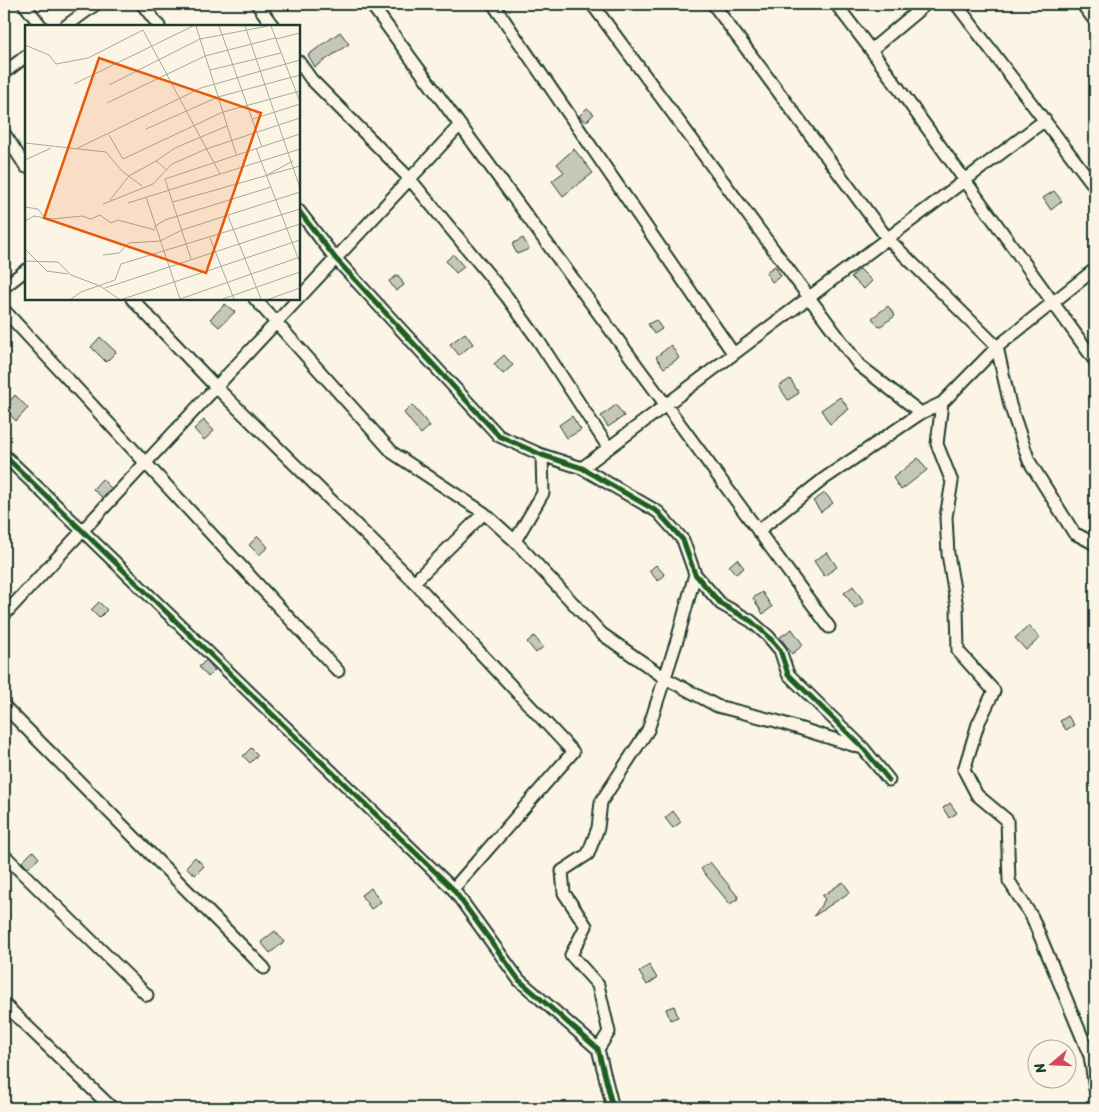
<svg xmlns="http://www.w3.org/2000/svg" width="1099" height="1112" font-family="Sriracha,sans-serif">
<style>
.building{fill:#c5c7b9;stroke:#1f3d34}
.lines{fill:none;stroke-linecap:round;stroke-linejoin:round}
.minor-casing{stroke:#1f3d34;stroke-width:15}
.minor{stroke:#fcf5e5;stroke-width:11}
.cycleway-casing{stroke:#fcf5e5;stroke-width:8}
.cycleway{stroke:#1b5e20;stroke-width:5}
.inset-road{fill:none;stroke:#a4ab9e;stroke-width:1}
.view{fill:#e8590c;fill-opacity:0.15;stroke:#e8590c;stroke-width:2.5}
.inset-edge{fill:none;stroke:#1f3d34;stroke-width:2.5}
</style>
<rect width="100%" height="100%" fill="#fcf5e5"/>
<filter id="ink" filterUnits="userSpaceOnUse"><feTurbulence type="fractalNoise" baseFrequency=".02" numOctaves="2"/><feDisplacementMap in="SourceGraphic" scale="10" xChannelSelector="R" yChannelSelector="G"/><feConvolveMatrix kernelMatrix="1 2 1 2 8 2 1 2 1" color-interpolation-filters="sRGB"/></filter>
<g filter="url(#ink)">
<path class="building" d="M 340,32 L 349,44 L 315,67 L 308,55 Z
M 587,108 L 594,114 L 586,122 L 579,116 Z
M 574,149 L 593,173 L 563,196 L 552,181 L 564,172 L 557,164 Z
M 1054,191 L 1062,201 L 1051,210 L 1043,198 Z
M 523,238 L 529,249 L 517,254 L 512,244 Z
M 453,254 L 464,267 L 456,273 L 446,261 Z
M 775,266 L 781,276 L 772,282 L 766,272 Z
M 860,269 L 872,281 L 864,289 L 851,277 Z
M 398,275 L 404,285 L 396,291 L 389,281 Z
M 225,304 L 235,312 L 219,327 L 210,319 Z
M 888,306 L 895,316 L 879,327 L 872,318 Z
M 656,320 L 662,329 L 654,334 L 648,324 Z
M 465,333 L 473,344 L 459,355 L 450,344 Z
M 100,337 L 116,352 L 106,362 L 91,347 Z
M 671,345 L 679,358 L 664,368 L 656,357 Z
M 504,355 L 513,365 L 503,374 L 494,364 Z
M 790,379 L 799,393 L 788,400 L 779,386 Z
M 15,395 L 28,408 L 16,421 L 4,408 Z
M 840,397 L 849,409 L 830,424 L 821,410 Z
M 412,405 L 430,426 L 421,434 L 404,413 Z
M 616,405 L 624,416 L 608,427 L 601,416 Z
M 572,416 L 581,430 L 567,438 L 559,425 Z
M 204,420 L 214,431 L 204,440 L 194,429 Z
M 918,458 L 927,470 L 901,490 L 893,478 Z
M 102,479 L 111,488 L 103,498 L 93,489 Z
M 825,493 L 833,503 L 821,512 L 813,501 Z
M 258,536 L 268,547 L 259,555 L 249,545 Z
M 827,552 L 837,567 L 824,576 L 814,561 Z
M 737,559 L 744,568 L 736,574 L 729,566 Z
M 656,565 L 665,575 L 658,581 L 649,571 Z
M 853,586 L 864,602 L 855,608 L 844,593 Z
M 762,592 L 772,607 L 763,614 L 753,598 Z
M 99,602 L 107,610 L 99,618 L 91,610 Z
M 1029,626 L 1040,638 L 1026,650 L 1015,638 Z
M 792,629 L 803,645 L 792,654 L 780,637 Z
M 534,636 L 543,647 L 536,653 L 527,642 Z
M 206,660 L 215,670 L 208,677 L 199,667 Z
M 1068,716 L 1074,725 L 1066,730 L 1060,721 Z
M 251,748 L 258,755 L 250,763 L 243,756 Z
M 950,803 L 957,813 L 949,818 L 943,808 Z
M 673,811 L 681,822 L 673,828 L 665,818 Z
M 33,851 L 39,858 L 28,868 L 22,862 Z
M 195,857 L 204,866 L 195,875 L 186,867 Z
M 710,862 L 739,898 L 730,904 L 701,869 Z
M 843,882 L 850,892 L 814,916 L 825,899 L 822,896 Z
M 371,888 L 381,902 L 371,909 L 361,895 Z
M 275,931 L 284,942 L 270,953 L 261,942 Z
M 649,965 L 657,978 L 647,985 L 639,972 Z
M 674,1006 L 678,1017 L 670,1020 L 666,1009 Z"/>
<g class="lines">
<g class="minor-casing">
<path id="minor" d="M 24,4 L 41,26
M 142,4 L 159,26
M 257,4 L 273,26
M 371,4 L 829,627
M 493,4 L 733,353
M 592,4 L 859,365 L 921,413
M 713,4 L 887,238 L 997,347 L 1010,405 L 1029,461 L 1074,533 L 1095,544
M 836,4 L 871,50 L 1095,361
M 956,4 L 1095,187
M 1082,4 L 1095,21
M 66,26 L 96,4
M 871,50 L 926,4
M 299,62 L 311,79 L 409,178 L 507,297 L 536,337 L 608,447
M 4,73 L 26,56
M 4,133 L 26,167
M 299,211 L 336,259 L 499,436 L 542,455 L 582,468 L 658,512 L 683,540 L 695,574 L 721,604 L 751,621 L 768,636 L 780,650 L 788,674 L 863,748 L 889,780
M 4,287 L 26,270
M 299,298 L 460,125
M 132,299 L 216,387 L 414,582 L 573,752 L 453,889
M 255,299 L 393,453 L 484,513 L 515,541 L 543,493 L 542,455
M 4,310 L 338,671
M 942,403 L 937,444 L 952,482 L 946,517 L 948,554 L 957,607 L 958,651 L 994,691 L 978,724 L 964,770 L 977,795 L 1007,820 L 1009,881 L 1032,917 L 1090,1056 L 1095,1089
M 4,455 L 453,889 L 519,980 L 598,1049 L 613,1108
M 582,468 L 1045,120
M 758,531 L 825,478 L 921,413 L 942,403 L 997,347 L 1095,269
M 515,541 L 602,634 L 665,678 L 717,706 L 776,721 L 859,747
M 414,582 L 484,513
M 4,615 L 298,299
M 4,706 L 264,968
M 4,855 L 147,995
M 4,1004 L 112,1108
M 598,1049 L 609,1032 L 598,985 L 571,955 L 586,926 L 564,893 L 562,871 L 588,854 L 598,828 L 601,802 L 648,730 L 678,637 L 695,574
M 1094,1108 L 1095,1106"/>
</g>
<use href="#minor" class="minor"/>
<g class="cycleway-casing">
<path id="cycleway" d="M 299,211 L 336,259 L 499,436 L 542,455 L 582,468 L 658,512 L 683,540 L 695,574 L 721,604 L 751,621 L 768,636 L 780,650 L 788,674 L 863,748 L 889,780
M 4,455 L 453,889 L 519,980 L 598,1049 L 613,1108"/>
</g>
<use href="#cycleway" class="cycleway"/>
</g>
</g>
<g transform="translate(25 25)">
<rect width="275" height="275" fill="#fcf5e5"/>
<path class="inset-road" d="M 171,1 L 211,129M 194,1 L 237,122M 220,1 L 275,163M 246,1 L 275,77M 251,14 L 275,8M 0,20 L 24,30 L 31,39 L 63,33 L 118,5 L 195,149M 185,45 L 256,28M 49,59 L 168,1M 84,60 L 175,14 L 243,1M 82,78 L 180,31 L 250,13M 228,94 L 275,79M 121,104 L 193,72 L 275,50M 84,110 L 98,134 L 198,87 L 275,66M 0,118 L 81,127 L 97,146 L 117,161M 53,123 L 176,63 L 275,35M 231,123 L 275,238M 0,135 L 26,123M 142,145 L 131,136 L 150,123 L 202,101M 242,150 L 268,136M 140,154 L 275,109M 140,154 L 166,234M 121,172 L 155,274M 85,175 L 104,151 L 131,136M 148,177 L 275,141M 103,178 L 275,124M 78,179 L 128,159 L 147,139 L 181,124 L 275,93M 0,182 L 13,184 L 20,193 L 27,194 L 57,191 L 66,194 L 75,190 L 86,198 L 93,195 L 130,205M 203,191 L 236,274M 0,196 L 9,191 L 20,193M 129,202 L 140,195 L 246,162M 185,213 L 209,274M 0,224 L 22,246 L 43,249M 78,230 L 94,228 L 104,218 L 135,216 L 157,205 L 275,167M 0,236 L 33,237 L 46,250 L 75,261 L 94,274M 80,263 L 275,199M 46,274 L 56,267 L 90,255 L 96,239 L 275,184M 98,274 L 275,215M 155,274 L 275,232M 198,274 L 275,247M 244,274 L 275,263"/>
<path class="view" d="M 74,33 L 236,88 L 181,248 L 19,193 Z"/>
<rect width="275" height="275" class="inset-edge"/>
</g>
<rect width="1099" height="1112" fill="none" stroke="#fcf5e5" stroke-width="20"/>
<rect x="10" y="10" width="1079" height="1092" fill="none" stroke="#1f3d34" stroke-width="2" filter="url(#ink)"/>
<g transform="translate(1052 1064) rotate(251)"><circle r="24" fill="#fcf5e5" stroke="#a4ab9e"/>
<path d="M0-4L9 19L0 12L-9 19Z" fill="#d1495b"/>
<text y="-8" font-size="14" font-weight="bold" text-anchor="middle" fill="#1f3d34">N</text>
</g>
</svg>
